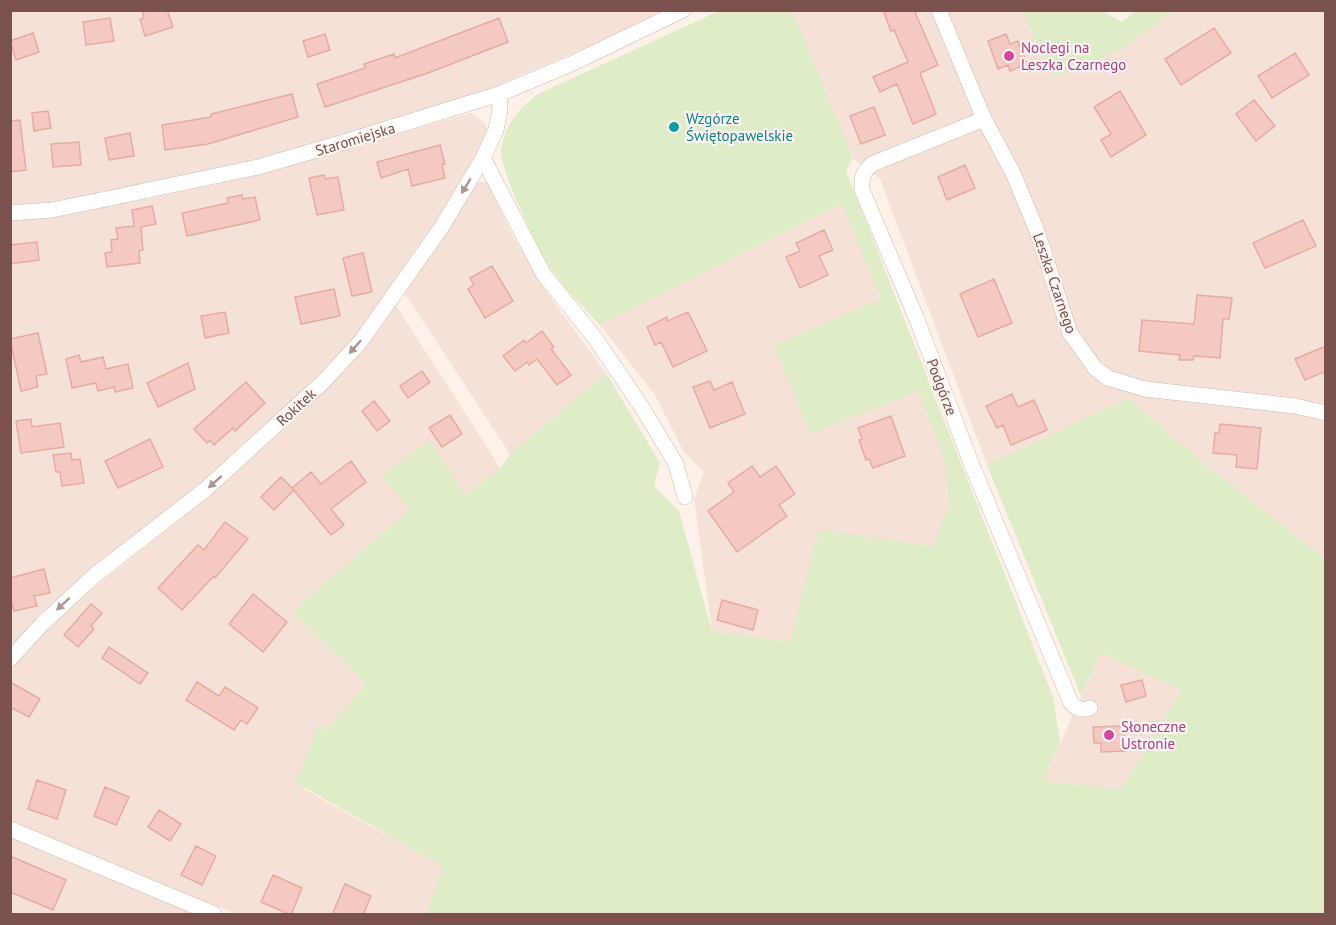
<svg xmlns="http://www.w3.org/2000/svg" width="1336" height="925" font-family="'PT Sans',sans-serif">
<style>
.residential{fill:#f5e1d8}
.green{fill:#dfecc8}
.building{fill:#f3c9c1;stroke:#e7aba1;stroke-width:1.5}
.lines{fill:none;stroke-linecap:round;stroke-linejoin:round}
.minor-casing{stroke:#d3b8b2;stroke-width:16}
.minor{stroke:#fff;stroke-width:15}
.oneway{fill:#af9794}
.hotel-dot{fill:#d1479c;stroke:#fff6f2;stroke-width:2}
.culture-dot{fill:#0f9aa8;stroke:#fff6f2;stroke-width:2}
.labels{text-anchor:middle;dominant-baseline:central;stroke-width:4.5;stroke-linejoin:round;paint-order:stroke}
.hotel-label{font-size:15px;fill:#b23c85;stroke:#fff6f2;text-anchor:start}
.culture-label{font-size:15px;fill:#0d838f;stroke:#fff6f2;text-anchor:start}
.street-label{font-size:15px;fill:#7a514c;stroke:#fff6f2}
</style>
<rect width="100%" height="100%" fill="#fdf1ea"/>
<path class="residential" d="M 10,11 L 662,11 L 590,46 L 491,88 L 337,137 L 255,160 L 58,202 L 11,205 Z
M 792,11 L 1022,11 L 1054,78 L 1124,48 L 1174,11 L 1325,11 L 1325,559 L 1206,465 L 1128,398 L 987,465 L 880,179 L 853,158 Z
M 471,113 L 485,123 L 489,134 L 444,216 L 341,360 L 11,654 L 11,220 L 153,198 L 261,173 Z
M 477,182 L 487,182 L 514,238 L 547,293 L 606,373 L 510,454 L 404,292 Z
M 842,203 L 881,299 L 775,345 L 810,434 L 918,391 L 944,458 L 949,506 L 933,546 L 819,531 L 790,642 L 712,631 L 694,498 L 704,472 L 684,452 L 655,395 L 600,325 Z
M 395,304 L 501,469 L 465,494 L 428,442 L 411,509 L 292,612 L 366,684 L 327,729 L 319,726 L 304,789 L 444,867 L 426,914 L 236,914 L 11,822 L 10,669 L 49,627 L 93,588 L 202,502 L 294,420 L 360,354 Z
M 1101,653 L 1182,690 L 1121,789 L 1043,781 Z
M 10,837 L 108,878 L 194,914 L 11,914 Z"/>
<path class="green" d="M 719,11 L 792,11 L 853,158 L 846,171 L 1053,697 L 1060,742 L 1043,781 L 1121,789 L 1182,690 L 1101,653 L 1081,696 L 987,465 L 1128,398 L 1206,465 L 1325,559 L 1325,914 L 426,914 L 444,867 L 295,782 L 319,726 L 327,729 L 366,684 L 292,612 L 410,509 L 382,476 L 429,441 L 465,494 L 500,469 L 510,454 L 606,373 L 660,463 L 654,486 L 679,511 L 712,631 L 790,642 L 819,530 L 933,546 L 949,506 L 944,458 L 918,391 L 810,434 L 774,345 L 881,299 L 842,204 L 600,325 C 584,307 564,289 551,269 C 539,251 499,169 501,150 C 505,124 518,110 538,94 Z
M 1022,11 L 1102,11 L 1122,22 L 1135,11 L 1174,11 L 1124,48 L 1054,78 Z"/>
<path class="building" d="M 142,10 L 167,10 L 173,27 L 145,36 L 140,19 L 144,18 Z
M 883,10 L 914,10 L 938,65 L 920,73 L 936,114 L 913,124 L 897,84 L 880,92 L 873,77 L 908,62 L 894,30 L 891,31 Z
M 110,18 L 114,41 L 86,45 L 83,22 Z
M 499,18 L 508,42 L 428,73 L 325,107 L 317,84 L 365,68 L 364,64 L 394,54 L 395,58 Z
M 1214,28 L 1231,53 L 1181,85 L 1165,59 Z
M 33,33 L 39,52 L 16,60 L 10,41 Z
M 325,34 L 330,50 L 308,57 L 303,41 Z
M 1006,34 L 1010,44 L 1018,41 L 1027,64 L 1010,71 L 1008,65 L 998,69 L 988,41 Z
M 1295,53 L 1309,75 L 1272,98 L 1258,76 Z
M 1120,91 L 1146,135 L 1111,157 L 1101,140 L 1111,134 L 1094,107 Z
M 292,94 L 298,117 L 208,144 L 165,150 L 162,125 L 211,117 L 211,114 Z
M 1254,100 L 1275,126 L 1256,141 L 1236,114 Z
M 874,107 L 885,135 L 861,144 L 850,116 Z
M 48,111 L 51,128 L 34,131 L 32,113 Z
M 20,120 L 26,170 L 10,172 L 10,121 Z
M 130,133 L 134,156 L 109,160 L 105,138 Z
M 79,142 L 81,165 L 53,167 L 51,144 Z
M 440,145 L 445,164 L 442,165 L 445,178 L 412,186 L 408,169 L 381,178 L 377,162 Z
M 965,165 L 975,188 L 947,200 L 938,177 Z
M 324,175 L 325,179 L 338,177 L 344,210 L 317,215 L 309,178 Z
M 242,195 L 243,199 L 255,197 L 260,220 L 187,236 L 182,213 L 228,203 L 227,198 Z
M 152,206 L 156,224 L 141,227 L 143,250 L 139,251 L 140,263 L 107,267 L 105,253 L 112,252 L 111,240 L 118,239 L 116,228 L 134,226 L 132,210 Z
M 1303,220 L 1316,246 L 1265,268 L 1253,243 Z
M 824,230 L 833,250 L 819,256 L 828,275 L 800,288 L 786,257 L 800,251 L 796,243 Z
M 37,242 L 39,260 L 10,264 L 10,245 Z
M 363,253 L 372,292 L 352,296 L 343,258 Z
M 492,266 L 513,301 L 485,318 L 468,289 L 474,285 L 470,278 Z
M 994,279 L 1012,323 L 978,337 L 960,294 Z
M 334,289 L 340,316 L 301,324 L 295,297 Z
M 1197,295 L 1232,298 L 1229,319 L 1223,319 L 1220,358 L 1194,356 L 1193,360 L 1179,360 L 1180,355 L 1139,351 L 1142,320 L 1194,324 Z
M 225,312 L 229,333 L 205,338 L 201,316 Z
M 688,312 L 707,351 L 673,367 L 661,342 L 655,345 L 647,327 L 667,317 L 668,321 Z
M 542,331 L 554,347 L 551,349 L 571,375 L 557,385 L 537,359 L 529,365 L 527,362 L 515,371 L 503,356 L 524,340 L 526,343 Z
M 38,333 L 47,374 L 36,376 L 38,387 L 21,391 L 10,339 Z
M 1326,346 L 1326,371 L 1305,380 L 1295,359 Z
M 79,355 L 81,362 L 103,357 L 106,369 L 128,364 L 133,388 L 115,392 L 114,387 L 98,391 L 96,383 L 72,388 L 66,359 Z
M 188,363 L 195,389 L 158,407 L 147,383 Z
M 422,371 L 430,382 L 408,398 L 400,386 Z
M 710,381 L 714,390 L 732,382 L 745,414 L 710,428 L 693,387 Z
M 246,382 L 265,403 L 235,431 L 233,428 L 214,445 L 210,440 L 207,443 L 194,429 Z
M 1012,394 L 1018,407 L 1034,400 L 1047,430 L 1011,445 L 1003,425 L 997,428 L 986,406 Z
M 374,401 L 390,421 L 377,431 L 362,411 Z
M 450,415 L 462,434 L 442,447 L 429,428 Z
M 891,416 L 905,456 L 873,468 L 869,459 L 866,460 L 859,440 L 862,439 L 858,428 Z
M 31,419 L 32,427 L 60,423 L 64,447 L 21,453 L 16,421 Z
M 1220,424 L 1261,428 L 1257,469 L 1236,467 L 1237,455 L 1213,453 L 1215,433 L 1219,433 Z
M 150,439 L 163,467 L 118,488 L 105,461 Z
M 71,453 L 72,460 L 80,459 L 84,483 L 62,486 L 60,472 L 56,472 L 53,455 Z
M 351,461 L 366,482 L 331,509 L 344,525 L 331,535 L 292,488 L 311,472 L 321,484 Z
M 752,466 L 760,477 L 776,466 L 795,494 L 779,505 L 787,516 L 737,552 L 708,511 L 734,492 L 728,483 Z
M 281,477 L 294,490 L 274,510 L 261,497 Z
M 225,522 L 248,539 L 215,578 L 214,576 L 182,610 L 158,588 L 198,545 L 204,550 Z
M 44,569 L 50,593 L 34,596 L 37,606 L 14,611 L 10,596 L 10,578 Z
M 253,594 L 287,622 L 263,652 L 229,624 Z
M 722,600 L 758,610 L 753,630 L 717,620 Z
M 91,604 L 102,613 L 91,626 L 94,629 L 78,647 L 64,635 Z
M 109,647 L 148,673 L 140,684 L 102,658 Z
M 1142,680 L 1146,696 L 1126,702 L 1121,685 Z
M 10,682 L 40,699 L 29,717 L 10,707 Z
M 197,682 L 219,696 L 225,687 L 258,708 L 247,724 L 241,720 L 234,730 L 186,700 Z
M 1124,726 L 1125,751 L 1101,752 L 1101,743 L 1094,743 L 1093,727 Z
M 37,780 L 66,790 L 57,819 L 28,809 Z
M 105,787 L 129,797 L 116,825 L 94,816 Z
M 159,810 L 181,824 L 170,841 L 148,827 Z
M 196,846 L 216,856 L 202,885 L 181,875 Z
M 10,856 L 66,880 L 53,910 L 10,892 Z
M 273,875 L 302,888 L 291,915 L 261,902 Z
M 345,884 L 371,896 L 363,915 L 332,915 Z"/>
<g class="lines">
<g class="minor-casing">
<path id="minor" d="M 939,10 L 984,119 L 1013,173 L 1037,231 L 1070,333 L 1095,368 L 1108,378 L 1145,389 L 1295,406 L 1326,413
M 984,119 L 872,164 C 863,172 861,178 862,190 L 916,317 L 971,463 L 1071,703 C 1077,709 1081,711 1090,708
M 483,158 L 544,275 L 595,338 L 643,409 L 676,464 L 685,497
M 10,213 L 52,210 L 106,199 L 258,167 L 341,143 L 499,94 L 571,64 L 683,10
M 10,659 L 42,624 L 95,575 L 206,489 L 324,381 L 361,341 L 441,228 L 483,158 L 496,130 L 500,110 L 499,94
M 10,829 L 214,914"/>
</g>
<use href="#minor" class="minor"/>
</g>
<defs><path id="oneway-solid" d="M-6-.8H1V-3.2L6.5 0L1 3.2V.8H-6Z" transform="scale(1.5)"/></defs>
<g class="oneway">
<use href="#oneway-solid" transform="translate(466 186) rotate(121)"/>
<use href="#oneway-solid" transform="translate(355 347) rotate(132)"/>
<use href="#oneway-solid" transform="translate(215 482) rotate(138)"/>
<use href="#oneway-solid" transform="translate(63 604) rotate(137)"/>
</g>
<g class="hotel-dot">
<circle cx="1009" cy="56" r="6"/>
<circle cx="1109" cy="735" r="6"/>
</g>
<circle class="culture-dot" cx="674" cy="127" r="6"/>
<g class="labels">
<g class="hotel-label">
<text x="1021" y="47">Noclegi na<tspan x="1021" dy="17">Leszka Czarnego</tspan></text>
<text x="1121" y="726">Słoneczne<tspan x="1121" dy="17">Ustronie</tspan></text>
</g>
<g class="culture-label">
<text x="686" y="118">Wzgórze<tspan x="686" dy="17">Świętopawelskie</tspan></text>
</g>
<g class="street-label">
<text transform="translate(355 139) rotate(-17)">Staromiejska</text>
<text transform="translate(1055 283) rotate(71)">Leszka Czarnego</text>
<text transform="translate(942 387) rotate(69)">Podgórze</text>
<text transform="translate(296 407) rotate(-43)">Rokitek</text>
</g>
</g>
<rect width="1336" height="925" fill="none" stroke="#7a514c" stroke-width="24"/>
</svg>
